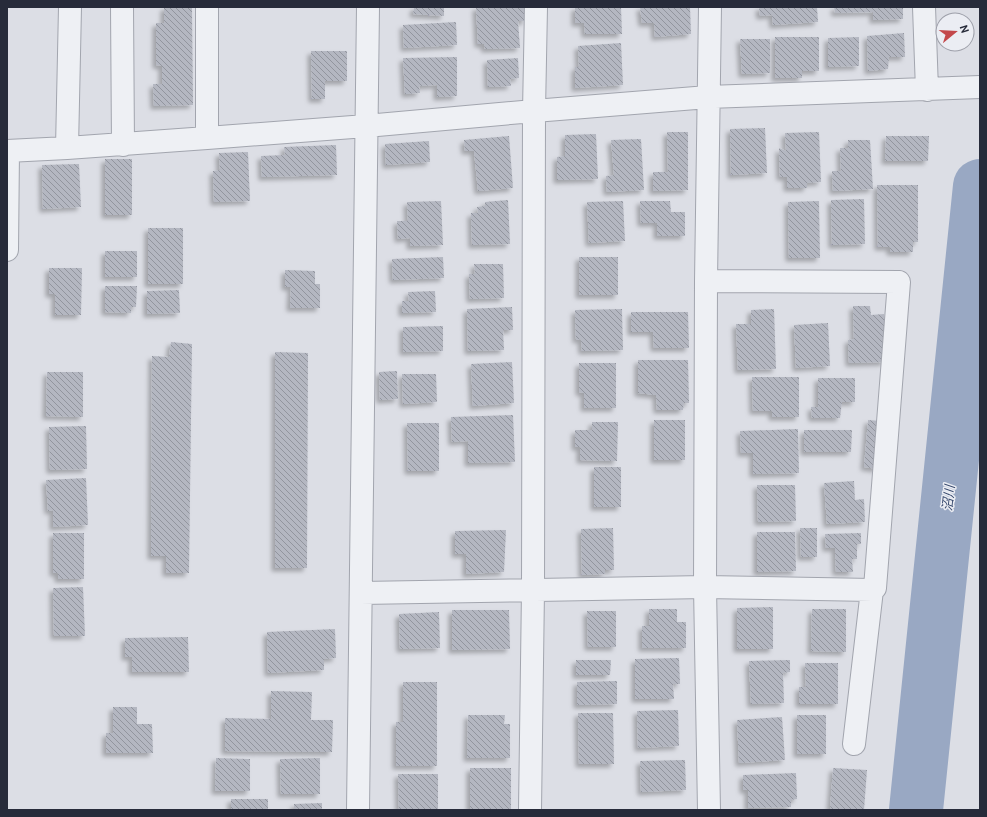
<svg xmlns="http://www.w3.org/2000/svg" width="987" height="817" font-family="Cabin,'Noto Sans JP',sans-serif">
<style>
.lines{fill:none;stroke-linecap:round;stroke-linejoin:round}
.river{stroke:#99a8c3;stroke-width:54}
.building{fill:url(#building-back-hatch);filter:url(#shadow)}
.minor-casing{stroke:#a2a5ae;stroke-width:24}
.minor{stroke:#eef0f4;stroke-width:22}
.labels{text-anchor:middle;dominant-baseline:central;stroke-width:3;stroke-linejoin:round;paint-order:stroke}
.water-label{font-size:13px;font-style:italic;fill:#34466b;stroke:#ebedf3}
</style>
<defs>
<pattern id="building-back-hatch" width="6" height="6" patternUnits="userSpaceOnUse"><rect width="6" height="6" fill="#b4b7c1"/><path d="M-1 5l2 2M0 0l6 6M5-1l2 2" fill="none" stroke="#92959e"/></pattern>
<filter id="shadow"><feDropShadow dx="-3.5" dy="3.5" stdDeviation="2" flood-color="#0004"/></filter>
</defs>
<rect width="100%" height="100%" fill="#dcdee5"/>
<g class="lines">
<path class="river" d="M 916,810 L 980,186"/>
</g>
<path class="building" d="M 164,7 L 192,7 L 193,105 L 154,106 L 153,84 L 162,84 L 162,66 L 156,65 L 156,23 L 164,23 Z
M 414,7 L 444,7 L 444,16 L 413,14 Z
M 476,7 L 525,7 L 526,21 L 518,21 L 520,48 L 485,49 L 484,44 L 478,44 Z
M 575,7 L 621,7 L 622,34 L 585,34 L 584,23 L 575,23 Z
M 640,7 L 690,7 L 691,34 L 655,37 L 654,23 L 642,23 Z
M 759,7 L 817,7 L 818,22 L 773,25 L 772,15 L 760,16 Z
M 834,7 L 903,7 L 903,19 L 873,20 L 873,12 L 835,13 Z
M 456,22 L 457,45 L 404,48 L 403,25 Z
M 904,33 L 905,57 L 889,57 L 888,69 L 868,71 L 867,36 Z
M 775,37 L 819,37 L 819,71 L 802,71 L 802,78 L 775,78 Z
M 859,37 L 859,66 L 828,67 L 828,38 Z
M 740,39 L 770,39 L 770,73 L 742,74 Z
M 621,43 L 623,85 L 575,88 L 575,67 L 579,67 L 578,46 Z
M 311,51 L 347,51 L 347,81 L 325,81 L 325,99 L 312,99 Z
M 457,57 L 457,96 L 437,97 L 437,85 L 419,86 L 420,93 L 405,94 L 403,58 Z
M 518,58 L 519,78 L 510,79 L 511,86 L 488,87 L 487,60 Z
M 765,128 L 767,173 L 731,175 L 730,129 Z
M 667,132 L 688,132 L 688,190 L 653,191 L 653,172 L 668,172 Z
M 819,132 L 821,182 L 807,183 L 807,188 L 787,188 L 787,177 L 780,177 L 779,148 L 786,151 L 785,133 Z
M 596,134 L 598,179 L 557,180 L 557,157 L 565,156 L 565,135 Z
M 509,136 L 513,188 L 478,191 L 474,151 L 465,151 L 464,140 Z
M 886,136 L 929,136 L 928,161 L 885,161 Z
M 641,139 L 644,190 L 607,192 L 606,176 L 614,175 L 611,140 Z
M 848,140 L 870,140 L 873,189 L 833,191 L 832,171 L 841,171 L 840,148 L 848,148 Z
M 429,141 L 430,162 L 386,165 L 385,144 Z
M 336,145 L 337,175 L 262,177 L 261,156 L 285,155 L 284,147 Z
M 248,152 L 250,201 L 214,202 L 213,171 L 220,170 L 219,153 Z
M 105,159 L 132,159 L 132,215 L 105,215 Z
M 79,164 L 81,207 L 43,209 L 42,165 Z
M 877,185 L 918,185 L 918,242 L 913,242 L 913,252 L 890,252 L 890,247 L 878,247 Z
M 864,199 L 865,244 L 832,245 L 831,200 Z
M 508,200 L 510,244 L 472,245 L 471,213 L 478,213 L 477,207 L 485,206 L 485,202 Z
M 441,201 L 443,245 L 410,246 L 410,238 L 398,239 L 397,221 L 408,221 L 407,202 Z
M 623,201 L 625,241 L 589,243 L 587,202 Z
M 640,201 L 670,201 L 671,212 L 685,212 L 685,236 L 657,236 L 657,223 L 641,223 Z
M 819,201 L 820,258 L 789,258 L 788,202 Z
M 148,228 L 183,228 L 183,284 L 148,284 Z
M 105,251 L 137,251 L 137,277 L 105,277 Z
M 443,257 L 444,278 L 393,280 L 392,259 Z
M 579,257 L 618,257 L 618,295 L 579,295 Z
M 474,264 L 503,264 L 504,298 L 470,299 L 469,274 L 475,274 Z
M 49,268 L 82,268 L 81,315 L 55,315 L 55,294 L 49,294 Z
M 285,270 L 315,271 L 315,284 L 320,284 L 320,308 L 290,308 L 291,287 L 285,287 Z
M 105,286 L 137,286 L 136,307 L 131,307 L 131,313 L 105,312 Z
M 179,290 L 180,313 L 147,314 L 147,291 Z
M 435,291 L 436,312 L 402,313 L 402,301 L 409,301 L 408,292 Z
M 853,306 L 870,306 L 871,315 L 884,314 L 885,362 L 849,363 L 848,340 L 854,339 Z
M 512,307 L 513,330 L 503,330 L 504,350 L 468,351 L 467,309 Z
M 622,309 L 623,350 L 582,351 L 581,339 L 576,340 L 575,310 Z
M 774,309 L 776,369 L 738,370 L 736,324 L 751,324 L 751,310 Z
M 631,312 L 688,312 L 689,348 L 654,348 L 653,332 L 631,332 Z
M 828,323 L 830,366 L 796,368 L 794,325 Z
M 443,326 L 443,351 L 403,352 L 403,327 Z
M 171,342 L 192,344 L 189,573 L 166,573 L 166,556 L 151,556 L 152,356 L 169,357 Z
M 275,352 L 308,353 L 307,568 L 275,568 Z
M 638,360 L 688,360 L 689,403 L 684,403 L 683,410 L 657,410 L 656,395 L 638,393 Z
M 512,362 L 514,403 L 473,406 L 471,364 Z
M 579,363 L 616,363 L 616,408 L 584,408 L 584,393 L 579,392 Z
M 397,371 L 398,399 L 380,400 L 379,372 Z
M 47,372 L 83,372 L 83,417 L 46,416 Z
M 402,374 L 436,374 L 437,402 L 403,404 Z
M 752,377 L 799,377 L 799,417 L 772,417 L 772,411 L 753,411 Z
M 818,378 L 855,378 L 855,402 L 842,402 L 840,418 L 812,418 L 811,407 L 818,407 Z
M 513,415 L 515,462 L 468,463 L 468,441 L 452,442 L 451,417 Z
M 654,420 L 685,420 L 685,460 L 654,460 Z
M 868,420 L 881,421 L 878,469 L 864,467 Z
M 592,422 L 618,422 L 617,461 L 580,460 L 580,447 L 575,447 L 575,430 L 592,430 Z
M 407,423 L 439,423 L 439,471 L 408,471 Z
M 86,426 L 87,469 L 50,470 L 49,427 Z
M 798,429 L 799,473 L 753,474 L 753,453 L 741,453 L 740,431 Z
M 804,430 L 852,430 L 851,452 L 804,452 Z
M 594,467 L 621,467 L 621,507 L 594,507 Z
M 86,478 L 88,525 L 53,527 L 53,510 L 48,511 L 46,480 Z
M 854,481 L 855,500 L 864,499 L 865,522 L 827,524 L 824,483 Z
M 757,485 L 795,485 L 796,521 L 758,522 Z
M 613,528 L 614,570 L 605,570 L 605,574 L 582,575 L 581,529 Z
M 800,528 L 817,528 L 817,557 L 801,557 Z
M 506,530 L 504,572 L 466,574 L 466,554 L 455,554 L 455,531 Z
M 757,532 L 795,532 L 796,571 L 757,572 Z
M 53,533 L 84,533 L 84,579 L 58,579 L 58,573 L 53,573 Z
M 861,533 L 861,544 L 857,544 L 857,559 L 852,559 L 853,572 L 836,572 L 835,548 L 826,548 L 825,534 Z
M 83,587 L 85,636 L 54,636 L 53,588 Z
M 773,607 L 773,649 L 737,649 L 737,608 Z
M 649,609 L 677,609 L 677,622 L 686,622 L 686,648 L 642,648 L 642,626 L 649,626 Z
M 812,609 L 846,609 L 846,652 L 811,651 Z
M 452,610 L 509,610 L 510,649 L 452,650 Z
M 587,611 L 616,611 L 616,647 L 588,647 Z
M 439,612 L 440,648 L 400,649 L 399,614 Z
M 335,629 L 336,658 L 324,659 L 324,670 L 268,673 L 267,632 Z
M 188,637 L 189,672 L 132,672 L 132,657 L 125,657 L 125,638 Z
M 679,658 L 680,684 L 673,684 L 674,699 L 635,699 L 635,659 Z
M 576,660 L 611,660 L 610,675 L 576,675 Z
M 790,660 L 790,672 L 783,673 L 784,703 L 751,704 L 749,661 Z
M 805,663 L 838,663 L 838,704 L 799,704 L 799,687 L 806,687 Z
M 617,681 L 617,704 L 577,705 L 577,682 Z
M 403,682 L 437,682 L 437,766 L 396,766 L 396,722 L 403,722 Z
M 271,691 L 312,692 L 311,720 L 333,720 L 332,752 L 225,751 L 225,718 L 271,719 Z
M 113,707 L 137,707 L 137,724 L 152,724 L 153,753 L 106,753 L 106,733 L 113,733 Z
M 678,710 L 679,746 L 638,748 L 637,711 Z
M 578,713 L 613,713 L 614,764 L 579,764 Z
M 468,715 L 505,715 L 504,724 L 510,724 L 510,758 L 467,758 Z
M 797,715 L 826,715 L 826,754 L 797,754 Z
M 782,717 L 785,760 L 739,763 L 737,720 Z
M 216,758 L 250,759 L 250,791 L 215,791 Z
M 320,758 L 320,794 L 281,794 L 280,759 Z
M 685,760 L 686,790 L 641,792 L 640,761 Z
M 470,768 L 511,768 L 511,810 L 470,810 Z
M 833,768 L 867,770 L 864,810 L 830,810 Z
M 796,773 L 797,799 L 791,800 L 791,807 L 748,808 L 748,790 L 743,790 L 743,775 Z
M 398,774 L 438,774 L 438,810 L 399,810 Z
M 231,799 L 268,799 L 268,810 L 231,810 Z
M 322,803 L 322,810 L 294,810 L 294,804 Z"/>
<g class="lines">
<g class="minor-casing">
<path id="minor" d="M 122,7 L 123,145
M 924,7 L 927,90
M 207,138 L 207,7
M 67,148 L 70,7
M 7,151 L 67,148 L 207,138 L 366,126 L 534,111 L 708,97 L 980,87
M 7,250 L 8,151
M 361,593 L 705,587 L 872,590 L 875,588 L 899,282 L 706,281
M 854,744 L 872,590
M 358,810 L 368,7
M 530,810 L 533,590 L 534,111 L 536,7
M 709,810 L 705,587 L 706,281 L 710,7"/>
</g>
<use href="#minor" class="minor"/>
</g>
<g class="labels">
<g class="water-label">
<text transform="translate(948 498) rotate(-84)">沼川</text>
</g>
</g>
<rect width="987" height="817" fill="none" stroke="#272b3a" stroke-width="16"/>
<g transform="translate(955 32) rotate(72)"><circle r="19" fill="#ebedf3" stroke="#9d9fa9"/>
<path d="M0-3L7 15L0 10L-7 15Z" fill="#c3484b"/>
<text y="-6" font-size="11" font-weight="bold" text-anchor="middle" fill="#272b3a">N</text>
</g>
</svg>
